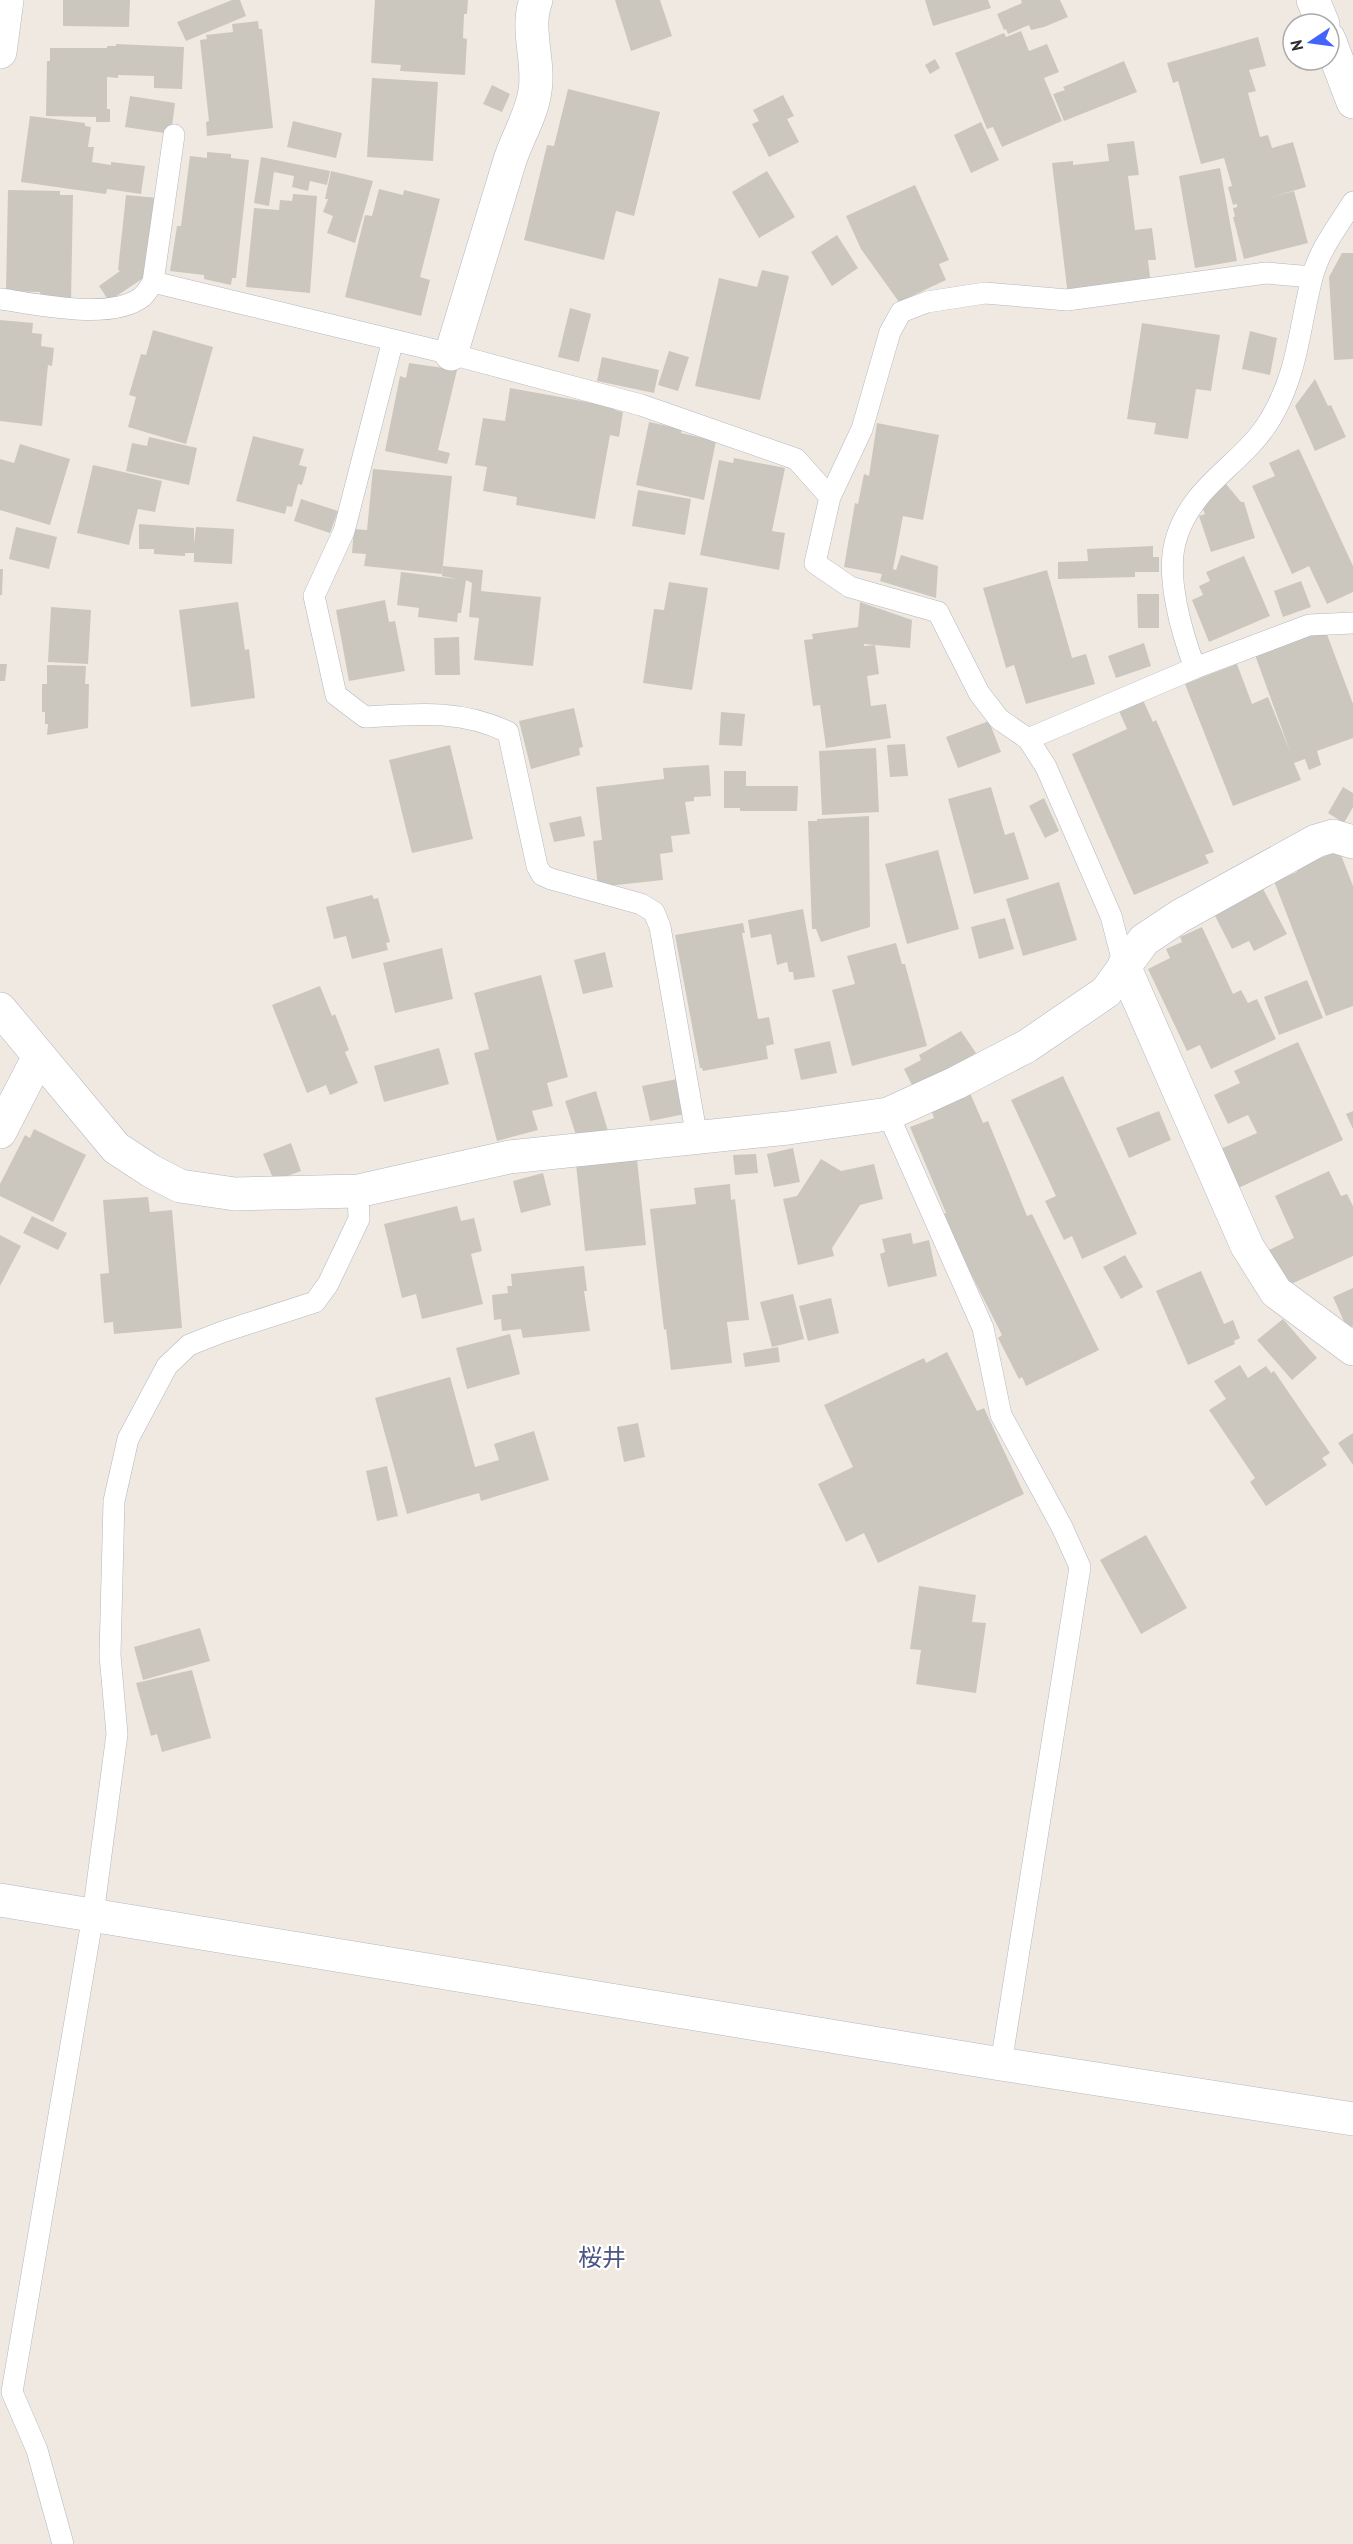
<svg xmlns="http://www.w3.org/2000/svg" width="1353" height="2544" font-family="'PT Sans','Noto Sans JP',sans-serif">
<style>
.building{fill:#cbc7bf}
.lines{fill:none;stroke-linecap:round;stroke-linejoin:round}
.service-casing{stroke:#b4b7c1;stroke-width:22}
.minor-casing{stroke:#b4b7c1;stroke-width:34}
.service{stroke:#fff;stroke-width:21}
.minor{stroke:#fff;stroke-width:33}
.labels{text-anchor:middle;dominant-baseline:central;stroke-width:4.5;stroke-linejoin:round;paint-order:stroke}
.quarter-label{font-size:24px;fill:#4d5680;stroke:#fff}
</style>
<rect width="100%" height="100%" fill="#efe9e1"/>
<path class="building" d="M 63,0 L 130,0 L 129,27 L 63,26 Z
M 232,0 L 240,0 L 246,16 L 186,41 L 177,22 Z
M 375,0 L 468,0 L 467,14 L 464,14 L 463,38 L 467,39 L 465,75 L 400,71 L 401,65 L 371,63 Z
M 615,0 L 660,0 L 672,36 L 631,51 Z
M 925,0 L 988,0 L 991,8 L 933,26 Z
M 1021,0 L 1060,0 L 1068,17 L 1044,27 L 1031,30 L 1029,25 L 1008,34 L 1006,29 L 1004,30 L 997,14 L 1022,3 Z
M 258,21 L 259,29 L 262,29 L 273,128 L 207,136 L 206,122 L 209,121 L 200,40 L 207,39 L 206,35 L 233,32 L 232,24 Z
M 1021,31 L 1029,51 L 1047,44 L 1059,72 L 1044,78 L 1062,121 L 1002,147 L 993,127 L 987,129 L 955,53 L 1004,33 L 1006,37 Z
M 1258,37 L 1266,66 L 1249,70 L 1256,91 L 1248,93 L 1260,137 L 1268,135 L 1272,148 L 1293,142 L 1306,187 L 1268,198 L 1294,191 L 1308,243 L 1244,259 L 1233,217 L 1235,217 L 1233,208 L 1237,207 L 1237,204 L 1233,205 L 1228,187 L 1232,186 L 1224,158 L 1201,164 L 1178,81 L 1173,83 L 1167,63 Z
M 116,44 L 184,47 L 182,89 L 154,88 L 154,76 L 118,75 L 118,78 L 107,77 L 107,109 L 110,109 L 110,122 L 96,122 L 96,117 L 46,116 L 47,61 L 50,61 L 50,48 L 107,48 L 107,46 L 116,46 Z
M 935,59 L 940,68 L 930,74 L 925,65 Z
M 1124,61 L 1137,92 L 1064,121 L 1053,94 L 1065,90 L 1063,87 Z
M 372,78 L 438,82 L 433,161 L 367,157 Z
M 492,85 L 510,94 L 502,112 L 483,104 Z
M 568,89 L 660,112 L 634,216 L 616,211 L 604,260 L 524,240 L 547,145 L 554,146 Z
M 783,95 L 794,116 L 787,119 L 799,142 L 769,157 L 752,124 L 759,121 L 753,110 Z
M 130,96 L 175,103 L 171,134 L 125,127 Z
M 30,116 L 85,123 L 85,126 L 91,127 L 88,147 L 94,147 L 92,162 L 111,165 L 111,162 L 145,166 L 141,194 L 107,189 L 106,194 L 21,182 Z
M 293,121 L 342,133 L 336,158 L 287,147 Z
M 981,122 L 999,160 L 971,173 L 954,135 Z
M 1134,141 L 1139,175 L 1128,176 L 1135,230 L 1152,228 L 1156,260 L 1148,260 L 1151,286 L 1068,296 L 1052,163 L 1073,161 L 1073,165 L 1109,161 L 1107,144 Z
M 207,152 L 231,154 L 231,158 L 249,160 L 236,278 L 232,278 L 231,285 L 204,279 L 204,275 L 170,271 L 177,226 L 181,226 L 190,156 L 207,158 Z
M 261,157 L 330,171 L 327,185 L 310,181 L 308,191 L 292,187 L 294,176 L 274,172 L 269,206 L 254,203 Z
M 1220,168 L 1237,261 L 1195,268 L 1179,176 Z
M 331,171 L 373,181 L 355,243 L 327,233 L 333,216 L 323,212 L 328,199 L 325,199 Z
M 767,171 L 795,217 L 759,238 L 732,192 Z
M 915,185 L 949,260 L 939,264 L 946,280 L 899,302 L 861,249 L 846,216 Z
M 379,189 L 403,195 L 404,190 L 440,199 L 420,277 L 430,280 L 421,316 L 345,297 L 365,215 L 372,216 Z
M 8,190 L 60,191 L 60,195 L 73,195 L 71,302 L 40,301 L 40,292 L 6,291 Z
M 293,194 L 317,196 L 310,293 L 246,287 L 254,208 L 279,210 L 280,200 L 292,201 Z
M 126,195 L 158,198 L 145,274 L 143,273 L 145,277 L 109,301 L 99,286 L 120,271 L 118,270 Z
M 837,235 L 858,268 L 832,286 L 811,252 Z
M 1342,253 L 1353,253 L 1353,359 L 1334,360 L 1329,277 Z
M 762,270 L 789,276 L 760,400 L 695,386 L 719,278 L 757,287 Z
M 570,308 L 591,314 L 579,362 L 558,357 Z
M 0,320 L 33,323 L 32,333 L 42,334 L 41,346 L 54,348 L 52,366 L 48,365 L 42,426 L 0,421 Z
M 1142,323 L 1220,335 L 1211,391 L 1196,389 L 1188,439 L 1154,434 L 1156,423 L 1127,419 Z
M 153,330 L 213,347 L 186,444 L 128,427 L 136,397 L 129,395 L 141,354 L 146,355 Z
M 1250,331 L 1277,338 L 1270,375 L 1242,369 Z
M 669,351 L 689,357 L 678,391 L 658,385 Z
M 602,357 L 659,370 L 654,393 L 597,381 Z
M 409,363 L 457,370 L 438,450 L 450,453 L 447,464 L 385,451 L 400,376 L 406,378 Z
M 1315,379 L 1328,406 L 1331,405 L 1346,437 L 1315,451 L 1295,406 Z
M 510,388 L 615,407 L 615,410 L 623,412 L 619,437 L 610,435 L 595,519 L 516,505 L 517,497 L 483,491 L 487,467 L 475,465 L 483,418 L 505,421 Z
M 649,422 L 682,429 L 681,433 L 716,441 L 704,500 L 636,485 Z
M 877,423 L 939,435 L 923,520 L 903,516 L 893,569 L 896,570 L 901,555 L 938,566 L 936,598 L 880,581 L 882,574 L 844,567 L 855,503 L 858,504 L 864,474 L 869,476 Z
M 253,436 L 304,449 L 299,465 L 307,467 L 302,485 L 298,484 L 292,507 L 287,506 L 285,514 L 236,501 Z
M 149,437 L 197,448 L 189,485 L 126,471 L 132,443 L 147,446 Z
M 20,444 L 70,459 L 50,525 L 0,510 L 0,459 L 14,463 Z
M 1299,449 L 1353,566 L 1353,592 L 1327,604 L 1309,566 L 1292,574 L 1252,486 L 1275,476 L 1269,463 Z
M 734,458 L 785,468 L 772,531 L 785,533 L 779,570 L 700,555 L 719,460 L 733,463 Z
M 93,465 L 162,481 L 155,512 L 138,509 L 129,545 L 77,533 Z
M 373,469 L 452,476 L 442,574 L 364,566 L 366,554 L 352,553 L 354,529 L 367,530 Z
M 1226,484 L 1241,502 L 1244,502 L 1255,538 L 1211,552 L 1199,516 L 1205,514 L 1202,507 Z
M 638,490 L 691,499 L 685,535 L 632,526 Z
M 301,499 L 338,511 L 330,533 L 294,521 Z
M 139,524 L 194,528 L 194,544 L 196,527 L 234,529 L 232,564 L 194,562 L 194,553 L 185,553 L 185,556 L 154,554 L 154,549 L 139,549 Z
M 16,527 L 57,537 L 49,569 L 9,559 Z
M 1153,546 L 1153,557 L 1159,557 L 1159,572 L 1135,572 L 1135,577 L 1058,579 L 1058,562 L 1088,561 L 1087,549 Z
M 1244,556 L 1270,616 L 1209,642 L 1192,600 L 1203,595 L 1199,586 L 1210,581 L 1206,572 Z
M 443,566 L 483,570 L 481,591 L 541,597 L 533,666 L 474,660 L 479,618 L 469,617 L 472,583 L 466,580 L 461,613 L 458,613 L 457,622 L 418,617 L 419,608 L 397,605 L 401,572 L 457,579 L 442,576 Z
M 0,569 L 3,569 L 2,595 L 0,595 Z
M 1047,570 L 1072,658 L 1086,654 L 1095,684 L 1026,704 L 1014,665 L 1006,668 L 983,588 Z
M 1301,581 L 1311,607 L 1283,617 L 1274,591 Z
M 669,582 L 708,588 L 692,690 L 643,683 L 654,609 L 664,610 Z
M 1137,594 L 1159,594 L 1159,628 L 1138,628 Z
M 385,600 L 389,622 L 395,621 L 405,671 L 349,681 L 336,610 Z
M 238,602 L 245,650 L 249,649 L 255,698 L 191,707 L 179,610 Z
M 860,602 L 912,620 L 910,648 L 864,644 L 864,646 L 875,645 L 879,674 L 867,676 L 871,706 L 886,704 L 891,738 L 826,748 L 820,705 L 813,706 L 804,640 L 813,639 L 812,634 L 858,627 Z
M 51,607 L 91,610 L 88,664 L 48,662 Z
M 1325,629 L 1353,704 L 1353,738 L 1317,751 L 1321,765 L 1309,770 L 1305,759 L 1294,763 L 1301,780 L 1233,806 L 1185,684 L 1237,664 L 1252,704 L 1268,697 L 1290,751 L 1255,655 Z
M 459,637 L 460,675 L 435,675 L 434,638 Z
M 1144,643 L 1151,666 L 1116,678 L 1108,656 Z
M 0,664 L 7,664 L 5,681 L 0,681 Z
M 47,665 L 86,666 L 85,684 L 89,684 L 88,728 L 47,735 L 48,724 L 45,724 L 45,712 L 42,712 L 42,684 L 47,684 Z
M 1143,700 L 1153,722 L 1156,720 L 1214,852 L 1205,855 L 1209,863 L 1134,895 L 1072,754 L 1127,729 L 1119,711 Z
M 574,708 L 583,747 L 579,748 L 580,755 L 531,769 L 519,721 Z
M 721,712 L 745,714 L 742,746 L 719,745 Z
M 989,721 L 1001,752 L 958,768 L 946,737 Z
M 905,744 L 908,776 L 890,777 L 887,745 Z
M 450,745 L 473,839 L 412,853 L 389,760 Z
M 876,748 L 879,812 L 822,815 L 819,751 Z
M 709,765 L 711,796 L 694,797 L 694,801 L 685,802 L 690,834 L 671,836 L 673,852 L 660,854 L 663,880 L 598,887 L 593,841 L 602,840 L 596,787 L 664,779 L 663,768 Z
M 724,771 L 746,771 L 746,786 L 798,786 L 797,811 L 740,811 L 740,808 L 724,808 Z
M 991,787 L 1005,835 L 1014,832 L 1029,879 L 974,894 L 948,799 Z
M 1343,787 L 1353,793 L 1353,807 L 1344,823 L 1328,813 Z
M 1044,798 L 1059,831 L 1045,838 L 1029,806 Z
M 581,816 L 585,836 L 554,842 L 549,823 Z
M 869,816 L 870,927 L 821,942 L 816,929 L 812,929 L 808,821 L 817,821 L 817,819 Z
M 938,850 L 959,929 L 907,944 L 885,864 Z
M 1339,850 L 1353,886 L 1353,1006 L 1326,1016 L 1274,881 L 1297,872 L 1296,869 Z
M 1059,882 L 1077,940 L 1023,956 L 1006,899 Z
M 1261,885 L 1287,934 L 1254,951 L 1249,941 L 1232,949 L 1212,910 Z
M 372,895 L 374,899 L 378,898 L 390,942 L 386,943 L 388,950 L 352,959 L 346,936 L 334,939 L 326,907 Z
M 803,909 L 815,977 L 794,980 L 793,972 L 789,972 L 787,962 L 777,965 L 771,934 L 751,938 L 748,920 Z
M 1005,918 L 1014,949 L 979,959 L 971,927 Z
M 743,923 L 745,933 L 742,933 L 758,1019 L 769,1017 L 774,1044 L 766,1046 L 768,1059 L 703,1071 L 702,1068 L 700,1068 L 675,935 Z
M 1202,927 L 1233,994 L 1241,990 L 1248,1003 L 1257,999 L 1276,1039 L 1211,1069 L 1200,1045 L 1187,1051 L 1148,969 L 1170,958 L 1166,949 L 1182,942 L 1180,937 Z
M 896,943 L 902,964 L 905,964 L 927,1046 L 852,1066 L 832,990 L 855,984 L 847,956 Z
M 442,948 L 453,999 L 395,1013 L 383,963 Z
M 605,952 L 613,987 L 583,994 L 574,960 Z
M 541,975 L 568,1077 L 547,1083 L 553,1106 L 532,1111 L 538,1130 L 497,1141 L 474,1053 L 489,1049 L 474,993 Z
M 1307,980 L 1323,1018 L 1279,1035 L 1264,997 Z
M 320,986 L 332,1016 L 335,1014 L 349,1050 L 345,1052 L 358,1083 L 330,1095 L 326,1085 L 307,1093 L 272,1005 Z
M 961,1031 L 976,1053 L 956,1067 L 913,1087 L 904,1069 L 921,1060 L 919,1055 Z
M 830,1041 L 837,1073 L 801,1080 L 794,1049 Z
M 1298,1042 L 1343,1140 L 1234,1190 L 1216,1151 L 1257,1133 L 1248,1115 L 1228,1124 L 1214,1095 L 1240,1083 L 1234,1071 Z
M 439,1048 L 449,1084 L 384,1102 L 374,1066 Z
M 1063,1076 L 1137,1234 L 1082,1259 L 1072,1236 L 1064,1240 L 1045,1201 L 1056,1196 L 1011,1100 Z
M 682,1078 L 690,1113 L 650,1121 L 642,1086 Z
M 596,1091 L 608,1131 L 576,1135 L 565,1101 Z
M 970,1093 L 983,1123 L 988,1121 L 1027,1216 L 1032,1214 L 1099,1350 L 1026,1386 L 1022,1377 L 1019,1379 L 998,1338 L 1002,1335 L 941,1215 L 946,1213 L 910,1127 L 934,1118 L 931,1109 Z
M 1159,1111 L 1171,1140 L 1129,1158 L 1116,1128 Z
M 1353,1111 L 1353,1129 L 1346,1114 Z
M 34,1129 L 86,1155 L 53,1222 L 0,1196 L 0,1184 L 25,1135 L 30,1138 Z
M 291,1143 L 301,1171 L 274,1181 L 263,1154 Z
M 793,1148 L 800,1182 L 774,1187 L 767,1154 Z
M 756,1154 L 758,1173 L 735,1175 L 733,1155 Z
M 637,1159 L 646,1245 L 585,1251 L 576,1164 Z
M 821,1159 L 841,1171 L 874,1164 L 883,1199 L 860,1205 L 832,1248 L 834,1256 L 798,1265 L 783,1199 L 797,1196 Z
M 1329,1171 L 1341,1196 L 1347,1194 L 1353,1206 L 1353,1256 L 1291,1284 L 1275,1264 L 1269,1250 L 1294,1238 L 1275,1196 Z
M 543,1173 L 551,1205 L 521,1213 L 513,1181 Z
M 730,1184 L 731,1200 L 735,1199 L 749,1320 L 727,1322 L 732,1363 L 671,1370 L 666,1329 L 664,1330 L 650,1209 L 696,1204 L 694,1188 Z
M 148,1197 L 150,1212 L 172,1210 L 182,1328 L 114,1334 L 113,1322 L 104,1323 L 100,1274 L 109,1273 L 103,1200 Z
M 457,1206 L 461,1221 L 474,1218 L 482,1251 L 471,1254 L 483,1304 L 422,1319 L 416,1294 L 402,1298 L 384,1224 Z
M 32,1216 L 67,1233 L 58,1250 L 23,1233 Z
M 911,1233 L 913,1244 L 929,1240 L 937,1276 L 888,1287 L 880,1254 L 885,1252 L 882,1239 Z
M 0,1235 L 21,1246 L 0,1286 Z
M 1125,1255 L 1143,1287 L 1121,1299 L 1103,1267 Z
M 584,1266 L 587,1291 L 584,1291 L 590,1331 L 523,1338 L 521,1329 L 502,1331 L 501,1319 L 494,1320 L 492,1295 L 508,1293 L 507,1286 L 512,1286 L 511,1274 Z
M 1201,1271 L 1224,1324 L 1233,1320 L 1240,1338 L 1234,1341 L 1235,1344 L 1188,1365 L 1156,1291 Z
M 1353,1288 L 1353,1326 L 1347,1328 L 1333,1297 Z
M 793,1294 L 804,1339 L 772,1347 L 760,1302 Z
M 831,1298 L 839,1333 L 808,1341 L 799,1306 Z
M 1283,1319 L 1317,1358 L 1292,1380 L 1257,1340 Z
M 510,1334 L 520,1374 L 467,1389 L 456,1348 Z
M 778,1347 L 780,1362 L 745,1367 L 743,1353 Z
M 947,1352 L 977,1411 L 984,1408 L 1024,1494 L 878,1563 L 864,1533 L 846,1542 L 818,1484 L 853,1467 L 824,1405 L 924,1358 L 926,1363 Z
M 1240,1365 L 1248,1378 L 1266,1366 L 1271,1373 L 1274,1371 L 1330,1453 L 1322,1458 L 1327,1465 L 1266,1506 L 1250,1482 L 1255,1478 L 1209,1410 L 1226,1399 L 1214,1381 Z
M 450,1377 L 475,1467 L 499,1460 L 494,1444 L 534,1431 L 549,1480 L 481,1501 L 479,1493 L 407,1514 L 375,1398 Z
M 638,1423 L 645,1457 L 624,1462 L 617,1427 Z
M 1353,1433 L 1353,1465 L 1338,1443 Z
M 387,1466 L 398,1516 L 377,1521 L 366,1471 Z
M 1146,1535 L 1187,1608 L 1141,1634 L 1100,1560 Z
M 919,1586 L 976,1595 L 972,1622 L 986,1623 L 976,1693 L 916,1684 L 921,1650 L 910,1649 Z
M 200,1628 L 210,1661 L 143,1680 L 134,1647 Z
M 192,1670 L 211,1738 L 162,1752 L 157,1734 L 151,1736 L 136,1683 Z"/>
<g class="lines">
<g class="service-casing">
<path id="service" d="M 153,282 L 174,135
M 0,299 C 37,304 111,321 142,297 C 146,293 150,287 153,282 L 451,354 L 641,405 L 796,459 L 830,497 L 862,429 L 890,332 L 901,312 L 927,302 L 985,293 L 1067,300 L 1266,273 L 1312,277
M 393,340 L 344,531 L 314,596 L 336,695 L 365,717 C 417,714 460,709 508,732 L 537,866 L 542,875 L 551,879 L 641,904 L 654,912 L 660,927 L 697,1138
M 830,497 L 815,563 L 850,587 L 938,612 L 979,693 L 999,719 L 1028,739
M 1195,668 L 1309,625 L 1353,623
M 1124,966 L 1111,916 L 1046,767 L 1028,739 L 1195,668 C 1182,634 1166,579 1175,543 C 1190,484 1243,466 1271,418 C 1298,373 1299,328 1312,278 C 1319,250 1338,226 1353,202
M 888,1114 L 983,1328 L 1001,1415 L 1062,1527 L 1080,1567 L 1001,2064
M 63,2544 L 37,2450 L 12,2392 L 93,1915 L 117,1734 L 110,1655 L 114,1501 L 128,1439 L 167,1366 L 189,1345 L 222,1332 L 315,1302 L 328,1284 L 359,1219 L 358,1191"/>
</g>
<g class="minor-casing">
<path id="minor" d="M 1313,0 L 1323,24
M 1329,39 L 1353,102
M 0,52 L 7,0
M 451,354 C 471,290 490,225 510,160 C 517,138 532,114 535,91 C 540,61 525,29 536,0
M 1124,966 L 1247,1246 L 1276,1292 L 1353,1349
M 0,1009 L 116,1148 L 151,1171 L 180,1186 L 235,1194 L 358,1191 L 509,1157 L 788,1128 L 888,1114 L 956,1083 L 1027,1046 L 1106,992 L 1144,940 L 1180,916 L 1316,841 L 1333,836 L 1353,842
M 0,1132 L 39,1056
M 0,1900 L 1001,2064 L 1353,2119"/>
</g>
<use href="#service" class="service"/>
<use href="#minor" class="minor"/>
</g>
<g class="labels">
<g class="quarter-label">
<text x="602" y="2257">桜井</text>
</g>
</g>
<g transform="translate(1311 42) rotate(257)"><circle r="28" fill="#ffffff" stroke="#ababab" stroke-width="1.5"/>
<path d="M0-4.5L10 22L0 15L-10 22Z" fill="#4264fb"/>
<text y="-9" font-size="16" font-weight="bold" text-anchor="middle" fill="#2e2e2e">N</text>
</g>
</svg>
